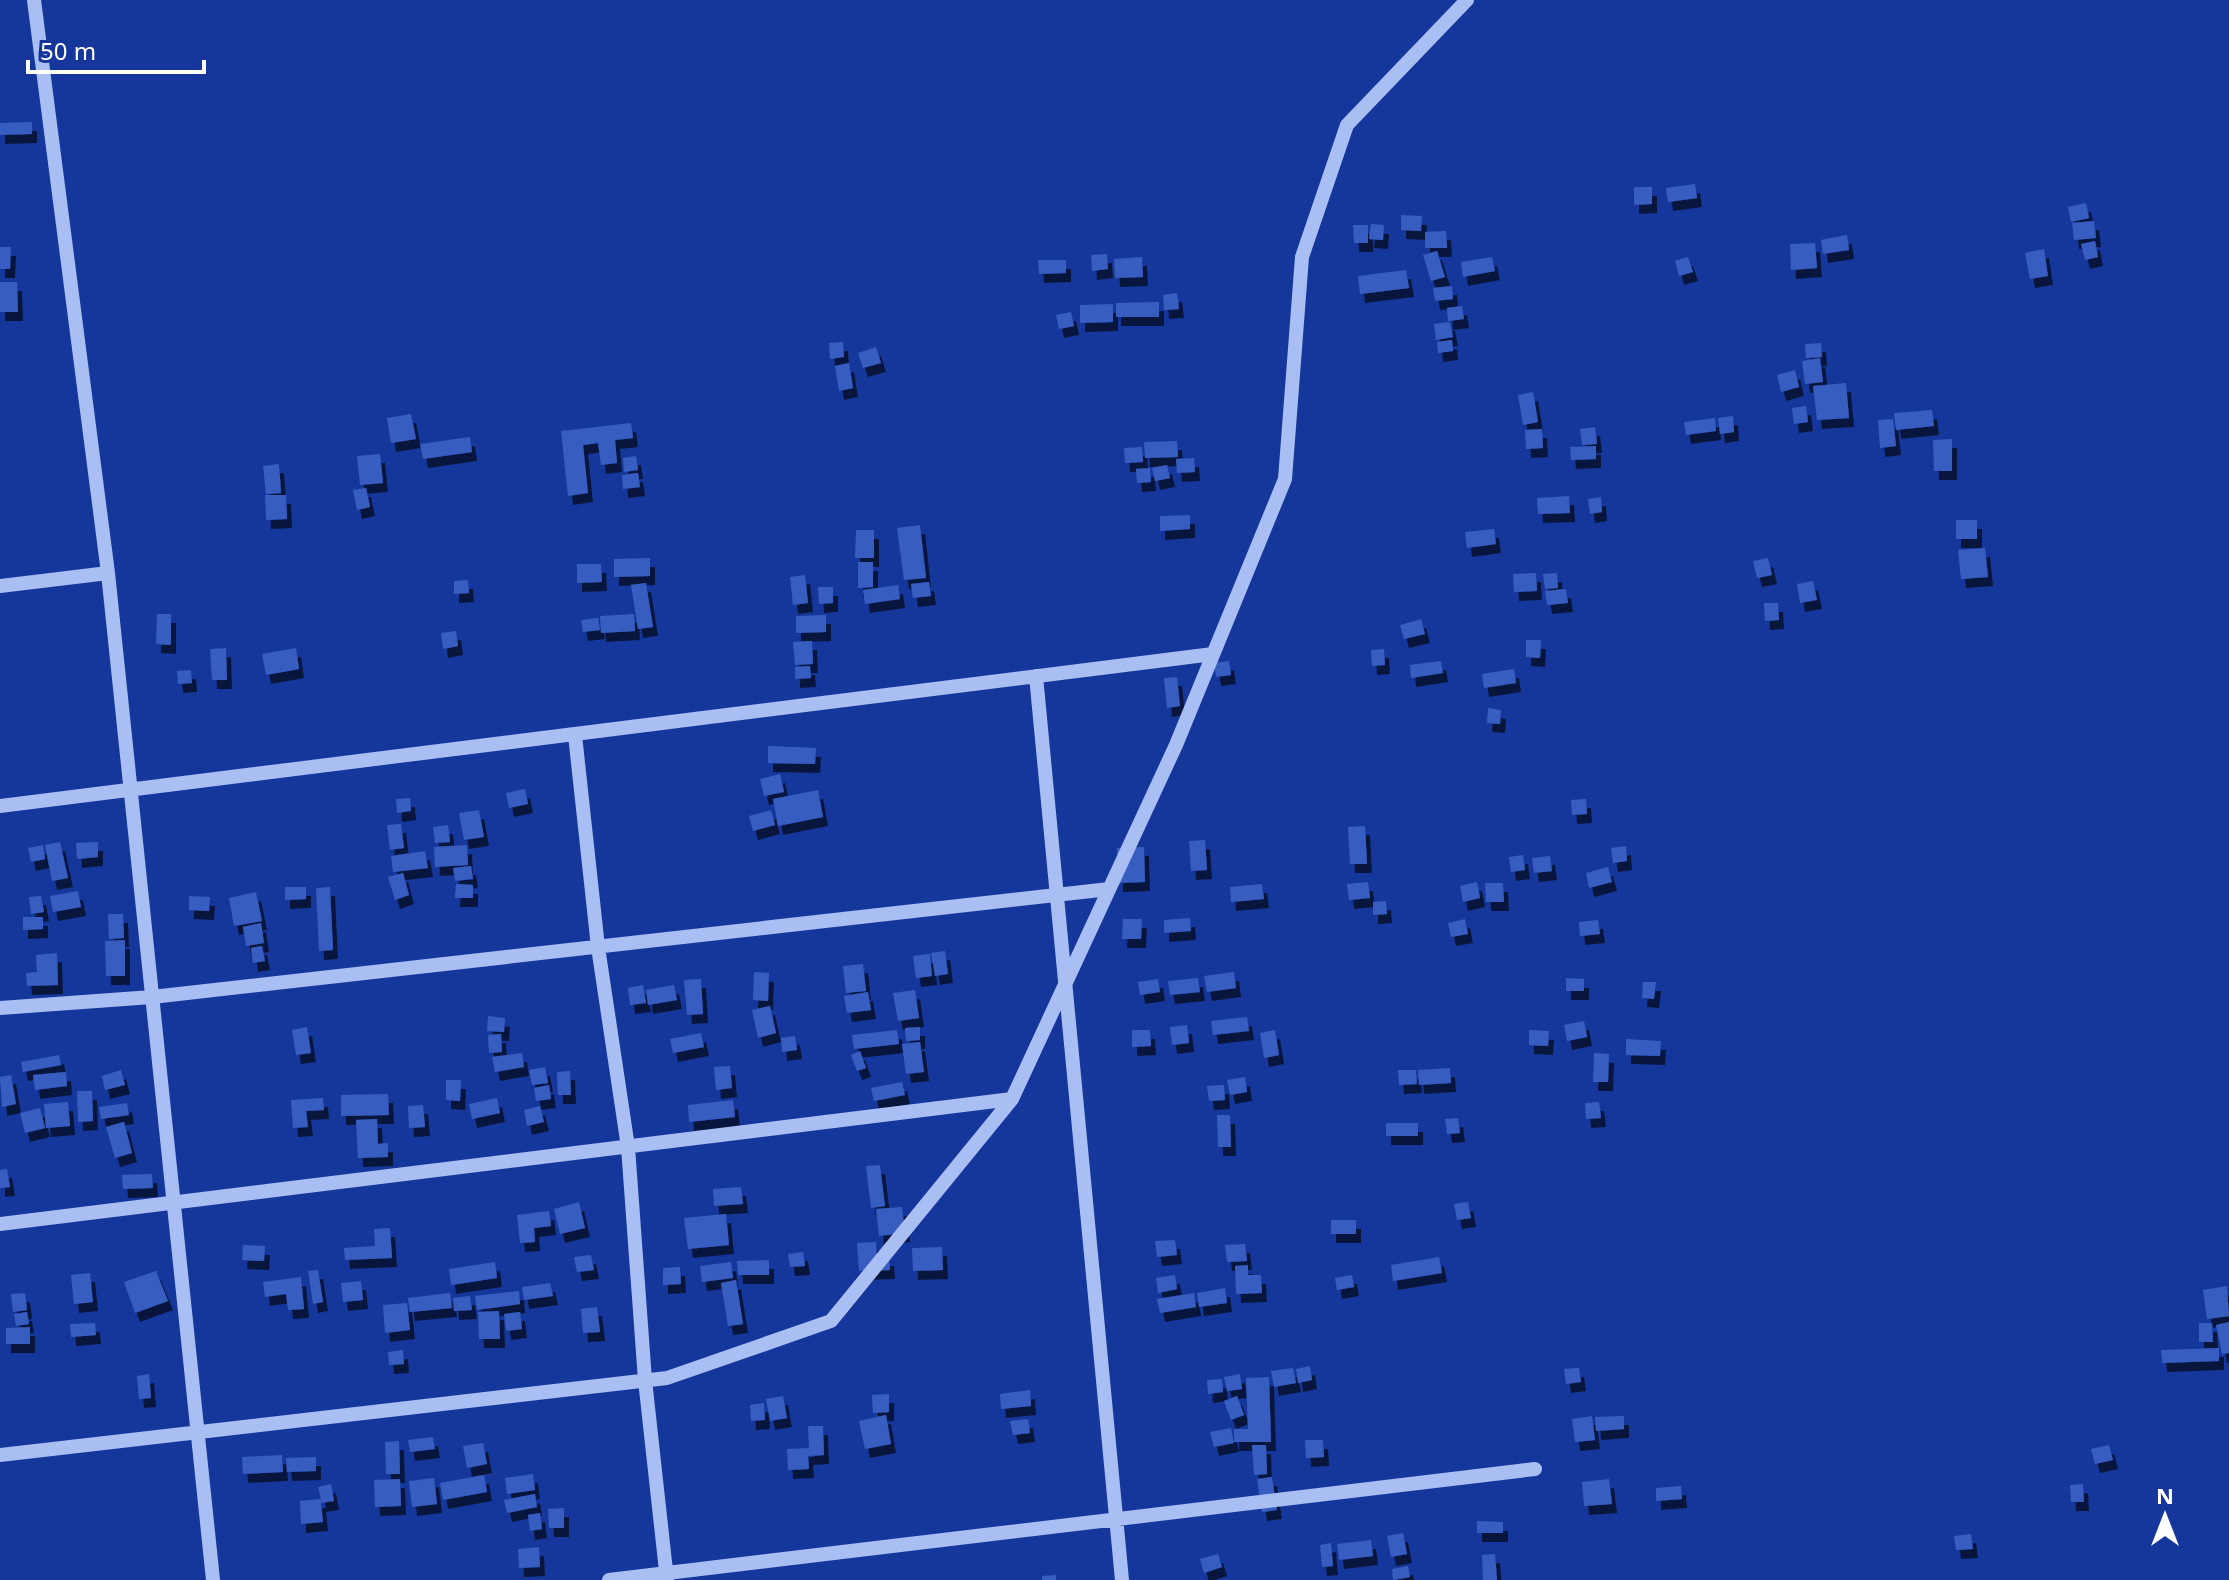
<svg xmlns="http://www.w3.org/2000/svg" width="2229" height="1580" font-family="'Noto Sans',sans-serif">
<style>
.building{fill:#395dc0;filter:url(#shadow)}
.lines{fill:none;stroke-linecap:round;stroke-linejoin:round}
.minor{stroke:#a9bef3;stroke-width:14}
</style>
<defs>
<filter id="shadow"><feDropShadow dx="5" dy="9" stdDeviation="0" flood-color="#0009"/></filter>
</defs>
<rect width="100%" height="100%" fill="#15379b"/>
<path class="building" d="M 32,122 L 32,134 L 0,135 L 0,123 Z
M 1695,184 L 1697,198 L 1668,202 L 1666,188 Z
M 1634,187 L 1652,187 L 1652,204 L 1634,205 Z
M 2086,203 L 2089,218 L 2071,222 L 2068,207 Z
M 1401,215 L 1422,216 L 1421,231 L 1401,230 Z
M 2094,221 L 2096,238 L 2074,240 L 2072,223 Z
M 1371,224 L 1384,225 L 1383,240 L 1369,239 Z
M 1353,225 L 1368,225 L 1368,243 L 1354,243 Z
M 1446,231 L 1447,248 L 1425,248 L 1425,232 Z
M 1847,235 L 1849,250 L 1823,254 L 1821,240 Z
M 2095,241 L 2098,257 L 2085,260 L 2081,244 Z
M 1815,243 L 1817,268 L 1791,270 L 1790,244 Z
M 0,247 L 11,247 L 10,269 L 0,269 Z
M 2044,249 L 2048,276 L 2030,279 L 2025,253 Z
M 1437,251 L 1445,277 L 1431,281 L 1423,255 Z
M 1107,254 L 1108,269 L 1092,271 L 1091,255 Z
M 1142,257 L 1143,277 L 1115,278 L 1114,259 Z
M 1492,257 L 1495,271 L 1463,277 L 1461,262 Z
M 1688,257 L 1693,272 L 1679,276 L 1675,261 Z
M 1038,260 L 1066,260 L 1066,273 L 1039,274 Z
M 1406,270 L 1409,288 L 1360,294 L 1358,276 Z
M 0,282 L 17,282 L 18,312 L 0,312 Z
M 1452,286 L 1453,299 L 1435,301 L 1433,288 Z
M 1177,293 L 1179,309 L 1164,310 L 1163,295 Z
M 1159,302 L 1159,317 L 1116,317 L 1116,303 Z
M 1113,304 L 1113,322 L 1080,323 L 1080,305 Z
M 1462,306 L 1464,319 L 1448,321 L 1447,308 Z
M 1071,312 L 1074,326 L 1059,329 L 1056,315 Z
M 1450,322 L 1453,337 L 1436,340 L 1434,324 Z
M 1452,340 L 1453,351 L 1438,353 L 1437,342 Z
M 843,342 L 844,357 L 830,359 L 829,343 Z
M 1821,343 L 1822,357 L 1806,358 L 1805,344 Z
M 876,347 L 881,363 L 863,368 L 858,353 Z
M 1820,358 L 1823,382 L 1805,384 L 1802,361 Z
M 849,363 L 853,388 L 839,391 L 835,366 Z
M 1795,370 L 1799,387 L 1781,392 L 1777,375 Z
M 1846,383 L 1849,418 L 1817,420 L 1813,386 Z
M 1533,392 L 1538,422 L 1523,425 L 1518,395 Z
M 1806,406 L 1808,422 L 1794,424 L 1792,408 Z
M 1932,410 L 1934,426 L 1896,430 L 1894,413 Z
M 411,414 L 416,439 L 391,443 L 387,418 Z
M 1733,416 L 1734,432 L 1720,434 L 1718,418 Z
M 1715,418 L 1716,431 L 1686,435 L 1684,422 Z
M 1893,419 L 1896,446 L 1880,448 L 1878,420 Z
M 631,423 L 633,438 L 615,440 L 617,463 L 601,465 L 598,443 L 583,445 L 588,493 L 568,496 L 561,431 Z
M 1595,427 L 1597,444 L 1582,445 L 1580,429 Z
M 1542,429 L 1543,448 L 1526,449 L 1525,430 Z
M 470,437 L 472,452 L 423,459 L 420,444 Z
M 1952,439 L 1952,471 L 1934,471 L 1933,440 Z
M 1177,441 L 1178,457 L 1145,458 L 1144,442 Z
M 1596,446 L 1596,459 L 1571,460 L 1570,447 Z
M 1142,447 L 1143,462 L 1125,463 L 1124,448 Z
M 380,454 L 383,483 L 360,485 L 357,456 Z
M 636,456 L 638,470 L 624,472 L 623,458 Z
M 1194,458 L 1195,472 L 1177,473 L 1176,459 Z
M 279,464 L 281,493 L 266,494 L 263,466 Z
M 1167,465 L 1170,478 L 1155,481 L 1152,468 Z
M 1150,468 L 1151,482 L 1137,483 L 1136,469 Z
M 638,473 L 640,487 L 623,489 L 622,475 Z
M 366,488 L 370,507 L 357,510 L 353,490 Z
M 265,495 L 286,495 L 287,519 L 266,520 Z
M 1569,496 L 1570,513 L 1538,514 L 1537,498 Z
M 1601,497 L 1602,512 L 1590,514 L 1588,499 Z
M 1190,515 L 1190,529 L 1160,531 L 1160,516 Z
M 1956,520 L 1977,520 L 1977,539 L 1956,539 Z
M 920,525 L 926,578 L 904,580 L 897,528 Z
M 1494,529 L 1496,544 L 1467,548 L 1465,532 Z
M 856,530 L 874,530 L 874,558 L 855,558 Z
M 1985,548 L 1988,577 L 1961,579 L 1958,550 Z
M 650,558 L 650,576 L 614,577 L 614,559 Z
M 1768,558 L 1772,575 L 1757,578 L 1753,561 Z
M 858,562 L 873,562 L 873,587 L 858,588 Z
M 577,564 L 601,564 L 602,582 L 577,583 Z
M 1536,573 L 1537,591 L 1514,592 L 1513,574 Z
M 1557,573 L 1558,588 L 1545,589 L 1543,574 Z
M 805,575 L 808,603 L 793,605 L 790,577 Z
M 468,580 L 469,593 L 454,594 L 454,581 Z
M 1813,581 L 1817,600 L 1800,603 L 1797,584 Z
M 929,582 L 931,596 L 913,598 L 911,584 Z
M 646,583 L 653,627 L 638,629 L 631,585 Z
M 898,585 L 900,599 L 865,604 L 863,590 Z
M 818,587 L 833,587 L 833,603 L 819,604 Z
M 1566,589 L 1568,603 L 1547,605 L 1545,591 Z
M 1764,603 L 1778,603 L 1779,620 L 1765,621 Z
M 157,614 L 171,614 L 171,645 L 156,644 Z
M 634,614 L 635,631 L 601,633 L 600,616 Z
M 826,615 L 826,632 L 796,633 L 796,616 Z
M 598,618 L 600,630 L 583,632 L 581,620 Z
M 1421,619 L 1425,634 L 1404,639 L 1400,625 Z
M 456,631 L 458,646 L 443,649 L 441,633 Z
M 1526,640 L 1541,640 L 1540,658 L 1526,657 Z
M 812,641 L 813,664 L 795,665 L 793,642 Z
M 226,648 L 227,680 L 212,680 L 210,649 Z
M 296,648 L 299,669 L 266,675 L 262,654 Z
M 1384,649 L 1385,665 L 1372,666 L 1371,650 Z
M 1229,661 L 1231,675 L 1216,677 L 1214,663 Z
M 1441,661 L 1443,673 L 1411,678 L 1410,665 Z
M 810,666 L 811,678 L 795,679 L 795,667 Z
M 1514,669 L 1516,683 L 1484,688 L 1482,674 Z
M 191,670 L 192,683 L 178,684 L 177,671 Z
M 1177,677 L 1180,706 L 1167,708 L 1164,678 Z
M 1488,708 L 1501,710 L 1500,724 L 1487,723 Z
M 768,746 L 816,748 L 815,764 L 768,763 Z
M 780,774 L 784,792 L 764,796 L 760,779 Z
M 525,789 L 528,804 L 509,808 L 506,793 Z
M 818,790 L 823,817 L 778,826 L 773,799 Z
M 410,798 L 411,811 L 397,813 L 396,799 Z
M 1586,799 L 1587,814 L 1572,815 L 1571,800 Z
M 479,810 L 484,837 L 464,840 L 459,813 Z
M 771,810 L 775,825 L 753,831 L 749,816 Z
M 401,824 L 404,848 L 390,850 L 387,825 Z
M 448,825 L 450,842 L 435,843 L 433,827 Z
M 1365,826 L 1367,864 L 1350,864 L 1348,827 Z
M 1205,840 L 1207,870 L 1191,871 L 1189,841 Z
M 60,842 L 68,878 L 52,881 L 45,845 Z
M 98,842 L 98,857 L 77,859 L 76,843 Z
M 43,845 L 45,859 L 31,862 L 28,848 Z
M 467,845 L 468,865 L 435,867 L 434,847 Z
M 1626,846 L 1627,861 L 1613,863 L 1611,848 Z
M 1144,847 L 1145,882 L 1118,883 L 1117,848 Z
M 425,851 L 428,868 L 393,872 L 391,856 Z
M 1523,855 L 1525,870 L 1511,872 L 1509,857 Z
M 1550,856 L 1552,871 L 1534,873 L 1532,858 Z
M 471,866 L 473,879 L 455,881 L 453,868 Z
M 1608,867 L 1612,882 L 1589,888 L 1586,873 Z
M 403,873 L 409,895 L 395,900 L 388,877 Z
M 1368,882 L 1370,898 L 1349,900 L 1347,884 Z
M 1477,882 L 1480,898 L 1463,902 L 1460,886 Z
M 1485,883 L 1503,883 L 1504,902 L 1486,902 Z
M 456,884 L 473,885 L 473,898 L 455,898 Z
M 1262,884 L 1264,899 L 1231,902 L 1230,887 Z
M 285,887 L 306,887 L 306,899 L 285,900 Z
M 330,887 L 333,950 L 319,951 L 316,888 Z
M 78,891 L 81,907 L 53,912 L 50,896 Z
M 256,892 L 262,921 L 234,926 L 229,898 Z
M 41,896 L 44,912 L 31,914 L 29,897 Z
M 189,896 L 210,897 L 209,911 L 189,910 Z
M 1386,901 L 1387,914 L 1373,915 L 1373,902 Z
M 108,914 L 123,914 L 124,938 L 109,939 Z
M 23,917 L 43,917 L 43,929 L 23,930 Z
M 1190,918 L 1191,931 L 1164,933 L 1164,920 Z
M 1123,919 L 1142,919 L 1141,939 L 1122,939 Z
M 1465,919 L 1468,934 L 1451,937 L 1448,923 Z
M 1598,920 L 1600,934 L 1580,936 L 1579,922 Z
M 261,923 L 264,943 L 246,946 L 243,927 Z
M 125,940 L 125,976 L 106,976 L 105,941 Z
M 262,946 L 265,961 L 253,963 L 251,948 Z
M 945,951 L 948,974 L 935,976 L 931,953 Z
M 57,953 L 58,985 L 27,986 L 26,973 L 37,972 L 36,955 Z
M 930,954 L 932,976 L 916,978 L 913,956 Z
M 863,964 L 866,991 L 846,993 L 843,966 Z
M 754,972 L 769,973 L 768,1001 L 753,1000 Z
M 1234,972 L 1236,988 L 1207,992 L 1204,976 Z
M 1198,978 L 1200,992 L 1170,995 L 1168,981 Z
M 1566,978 L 1584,979 L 1584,991 L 1566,991 Z
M 701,979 L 703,1014 L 687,1015 L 684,980 Z
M 1158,979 L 1160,992 L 1140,995 L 1138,982 Z
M 1643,982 L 1656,982 L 1654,999 L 1642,998 Z
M 643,985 L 646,1003 L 630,1005 L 628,988 Z
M 674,985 L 677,1000 L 648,1005 L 646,990 Z
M 915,990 L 919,1018 L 898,1021 L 893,993 Z
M 868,992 L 871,1010 L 847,1013 L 844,996 Z
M 770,1006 L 776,1033 L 758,1038 L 752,1010 Z
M 488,1016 L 505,1018 L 504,1032 L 487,1031 Z
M 1247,1017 L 1249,1031 L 1213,1035 L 1211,1021 Z
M 1584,1021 L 1587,1037 L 1567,1041 L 1564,1025 Z
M 1187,1025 L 1189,1043 L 1172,1045 L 1170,1027 Z
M 307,1027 L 311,1053 L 296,1055 L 292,1030 Z
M 920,1027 L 920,1040 L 906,1041 L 905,1028 Z
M 897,1030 L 899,1044 L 854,1049 L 852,1035 Z
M 1132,1030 L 1150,1030 L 1151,1046 L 1132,1047 Z
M 1275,1030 L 1279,1055 L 1264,1058 L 1260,1033 Z
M 1529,1030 L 1549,1031 L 1548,1046 L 1529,1045 Z
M 701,1033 L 704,1047 L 673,1053 L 670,1039 Z
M 501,1034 L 502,1052 L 489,1053 L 488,1035 Z
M 795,1036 L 797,1050 L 782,1052 L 781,1038 Z
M 1626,1039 L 1661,1041 L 1660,1056 L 1626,1055 Z
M 920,1042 L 924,1072 L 906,1074 L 902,1044 Z
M 860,1051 L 866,1068 L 857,1071 L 851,1055 Z
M 522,1053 L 524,1067 L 495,1072 L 492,1057 Z
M 1594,1053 L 1609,1054 L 1608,1082 L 1593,1082 Z
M 59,1055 L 61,1065 L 23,1072 L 21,1062 Z
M 730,1066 L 732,1088 L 716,1090 L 714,1067 Z
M 545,1067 L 548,1083 L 532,1085 L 529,1070 Z
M 1450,1068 L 1451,1083 L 1419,1085 L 1418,1070 Z
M 121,1070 L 125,1085 L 105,1090 L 102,1076 Z
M 1398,1070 L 1416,1070 L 1417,1084 L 1399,1085 Z
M 570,1071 L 571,1095 L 558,1095 L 557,1072 Z
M 66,1072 L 67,1086 L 35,1090 L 33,1075 Z
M 11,1075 L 16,1104 L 2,1107 L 0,1077 Z
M 1245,1077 L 1247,1092 L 1230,1095 L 1227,1080 Z
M 446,1080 L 461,1080 L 460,1101 L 446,1100 Z
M 902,1082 L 905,1095 L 874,1101 L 871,1088 Z
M 549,1085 L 551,1099 L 536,1101 L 534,1088 Z
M 1224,1085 L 1225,1100 L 1209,1101 L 1207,1086 Z
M 77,1091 L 92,1091 L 93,1121 L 78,1122 Z
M 388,1094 L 389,1115 L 341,1116 L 341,1095 Z
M 323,1098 L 324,1110 L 306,1111 L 308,1127 L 293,1128 L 291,1100 Z
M 497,1098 L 500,1113 L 472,1119 L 469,1104 Z
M 733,1100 L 735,1117 L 689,1122 L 688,1105 Z
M 68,1102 L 70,1126 L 46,1128 L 44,1104 Z
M 1599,1102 L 1601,1118 L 1586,1119 L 1585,1103 Z
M 127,1103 L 129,1115 L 101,1119 L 99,1107 Z
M 423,1105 L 425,1127 L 409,1128 L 408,1106 Z
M 540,1106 L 544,1122 L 527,1126 L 524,1110 Z
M 40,1108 L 45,1128 L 25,1133 L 20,1113 Z
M 1217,1115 L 1230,1115 L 1231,1147 L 1218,1147 Z
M 1458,1118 L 1460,1133 L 1447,1134 L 1445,1119 Z
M 377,1119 L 378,1144 L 388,1143 L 388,1157 L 358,1158 L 356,1120 Z
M 124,1122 L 132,1153 L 115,1158 L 106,1127 Z
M 1386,1123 L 1418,1123 L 1418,1136 L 1386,1136 Z
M 880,1165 L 885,1206 L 871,1208 L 866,1166 Z
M 7,1169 L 10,1187 L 0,1188 L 0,1170 Z
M 152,1174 L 153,1188 L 123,1189 L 122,1175 Z
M 741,1187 L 743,1204 L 714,1206 L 713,1189 Z
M 579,1202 L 585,1228 L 560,1234 L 554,1209 Z
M 1468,1202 L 1471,1218 L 1457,1220 L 1454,1204 Z
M 902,1207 L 905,1233 L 879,1236 L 876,1209 Z
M 549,1211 L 551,1226 L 534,1228 L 535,1242 L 520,1243 L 517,1215 Z
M 726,1214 L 729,1245 L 688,1249 L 684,1218 Z
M 1331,1220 L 1356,1220 L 1356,1234 L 1331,1234 Z
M 390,1228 L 392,1258 L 345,1260 L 344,1248 L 375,1246 L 374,1229 Z
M 1175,1240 L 1177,1255 L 1157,1257 L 1155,1241 Z
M 876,1242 L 877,1258 L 889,1257 L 890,1270 L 859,1271 L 857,1243 Z
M 1245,1244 L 1247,1261 L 1227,1262 L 1225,1245 Z
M 243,1245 L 265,1246 L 264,1261 L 242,1260 Z
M 942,1247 L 943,1270 L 913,1271 L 912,1248 Z
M 803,1252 L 805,1266 L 790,1267 L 788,1254 Z
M 591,1255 L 594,1270 L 577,1272 L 574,1257 Z
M 1439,1257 L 1442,1273 L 1393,1281 L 1391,1265 Z
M 769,1260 L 769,1275 L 738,1275 L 737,1261 Z
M 495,1262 L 497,1278 L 451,1285 L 449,1269 Z
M 731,1262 L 733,1278 L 702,1282 L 700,1266 Z
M 1248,1265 L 1248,1275 L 1261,1275 L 1262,1293 L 1236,1294 L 1235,1266 Z
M 680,1267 L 681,1284 L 663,1285 L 663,1268 Z
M 318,1270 L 323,1302 L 313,1304 L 308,1271 Z
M 156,1271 L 168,1301 L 135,1313 L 124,1282 Z
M 90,1273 L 93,1302 L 74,1304 L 71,1275 Z
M 1175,1275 L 1177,1289 L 1158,1293 L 1156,1278 Z
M 1352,1275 L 1354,1287 L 1337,1290 L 1335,1278 Z
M 301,1277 L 304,1309 L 288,1310 L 286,1294 L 265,1297 L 263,1282 Z
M 736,1280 L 743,1324 L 728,1326 L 721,1283 Z
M 361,1281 L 363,1300 L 343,1302 L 341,1283 Z
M 550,1283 L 553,1296 L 524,1300 L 522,1287 Z
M 2227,1286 L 2229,1316 L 2207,1319 L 2203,1290 Z
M 1225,1288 L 1227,1303 L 1199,1307 L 1197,1293 Z
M 519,1291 L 520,1304 L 477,1310 L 475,1296 Z
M 25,1293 L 27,1310 L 13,1312 L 11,1294 Z
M 450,1293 L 452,1308 L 410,1312 L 408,1298 Z
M 1194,1293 L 1196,1307 L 1160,1313 L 1157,1299 Z
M 470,1296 L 472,1310 L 454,1311 L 453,1298 Z
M 407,1303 L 410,1330 L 385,1333 L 383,1305 Z
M 597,1307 L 600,1332 L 583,1333 L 581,1309 Z
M 499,1311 L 500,1339 L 479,1339 L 478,1312 Z
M 27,1312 L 29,1324 L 16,1326 L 14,1314 Z
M 520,1312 L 522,1329 L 506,1331 L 504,1314 Z
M 2229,1322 L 2229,1353 L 2222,1354 L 2216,1325 Z
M 95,1323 L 96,1335 L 71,1337 L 70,1324 Z
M 2199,1323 L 2212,1323 L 2213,1342 L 2199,1342 Z
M 30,1327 L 30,1344 L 6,1344 L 6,1328 Z
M 2219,1348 L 2219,1361 L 2162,1363 L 2161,1350 Z
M 403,1350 L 404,1364 L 389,1365 L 388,1352 Z
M 1310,1366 L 1312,1380 L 1298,1383 L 1296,1369 Z
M 1293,1368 L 1296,1383 L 1274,1387 L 1271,1371 Z
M 1579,1368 L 1581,1382 L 1566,1384 L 1564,1369 Z
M 149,1374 L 151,1398 L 139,1399 L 137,1376 Z
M 1240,1374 L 1242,1389 L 1227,1391 L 1224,1377 Z
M 1269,1377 L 1271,1442 L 1234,1442 L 1234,1429 L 1248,1429 L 1246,1378 Z
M 1222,1379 L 1223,1392 L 1208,1394 L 1207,1380 Z
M 1030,1390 L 1031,1406 L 1001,1409 L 1000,1394 Z
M 889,1394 L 889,1412 L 873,1413 L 872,1395 Z
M 783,1396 L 787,1418 L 770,1421 L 766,1399 Z
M 1237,1396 L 1244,1415 L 1231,1420 L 1224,1401 Z
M 764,1403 L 765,1420 L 751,1421 L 750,1405 Z
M 886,1415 L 891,1444 L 865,1449 L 859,1421 Z
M 1592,1416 L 1595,1440 L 1575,1442 L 1572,1419 Z
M 1624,1416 L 1624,1429 L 1596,1431 L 1595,1417 Z
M 1028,1419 L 1030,1433 L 1013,1435 L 1010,1421 Z
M 808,1426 L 823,1426 L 824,1455 L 808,1456 L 809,1469 L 788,1470 L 787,1449 L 809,1448 Z
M 1231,1428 L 1234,1443 L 1214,1447 L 1210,1432 Z
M 433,1437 L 435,1449 L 410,1452 L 408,1440 Z
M 1305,1440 L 1323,1440 L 1324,1457 L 1306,1458 Z
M 399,1441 L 400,1474 L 386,1474 L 385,1442 Z
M 483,1443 L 487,1464 L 467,1468 L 463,1446 Z
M 1252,1445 L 1266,1445 L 1267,1474 L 1254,1475 Z
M 2109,1445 L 2113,1460 L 2095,1464 L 2091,1449 Z
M 282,1455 L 283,1472 L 243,1474 L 242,1457 Z
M 316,1457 L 316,1471 L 287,1472 L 286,1458 Z
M 533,1474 L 535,1490 L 507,1494 L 505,1478 Z
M 484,1475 L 487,1492 L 443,1500 L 440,1483 Z
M 1272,1477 L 1277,1510 L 1262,1512 L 1257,1479 Z
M 434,1478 L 437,1504 L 412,1507 L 409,1481 Z
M 400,1479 L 401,1506 L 375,1507 L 374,1480 Z
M 1609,1479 L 1612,1504 L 1584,1506 L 1582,1482 Z
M 331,1484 L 334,1501 L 321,1503 L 323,1522 L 301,1524 L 300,1501 L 321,1499 L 318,1487 Z
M 2083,1484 L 2084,1502 L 2071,1502 L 2070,1485 Z
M 1681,1486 L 1682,1499 L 1656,1501 L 1656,1488 Z
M 535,1494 L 537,1507 L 507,1513 L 504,1500 Z
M 564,1508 L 564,1528 L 549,1528 L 548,1509 Z
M 540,1513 L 542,1529 L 530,1531 L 528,1515 Z
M 1477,1521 L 1503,1522 L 1503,1533 L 1477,1533 Z
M 1403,1533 L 1407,1554 L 1391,1557 L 1387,1536 Z
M 1971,1534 L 1973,1549 L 1956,1550 L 1954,1536 Z
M 1371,1540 L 1373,1556 L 1339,1560 L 1337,1544 Z
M 1331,1543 L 1333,1566 L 1322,1567 L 1320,1545 Z
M 539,1547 L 540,1567 L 519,1568 L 518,1549 Z
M 1218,1554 L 1222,1567 L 1204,1573 L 1200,1559 Z
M 1495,1554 L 1497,1580 L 1483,1580 L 1482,1555 Z
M 1408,1566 L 1410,1577 L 1393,1580 L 1392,1569 Z
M 1056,1575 L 1056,1580 L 1042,1580 L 1042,1576 Z"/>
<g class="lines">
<path class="minor" d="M 34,0 L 108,573 L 213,1580
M 0,586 L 108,573
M 1036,676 L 1122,1580
M 575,735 L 598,947 L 628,1147 L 645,1380 L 667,1580
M 0,806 L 1213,654
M 0,1008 L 152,997 L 1109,889
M 0,1224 L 1012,1099
M 0,1455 L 667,1378 L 831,1321 L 1012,1099 L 1176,745 L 1285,479 L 1302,257 L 1347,125 L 1467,0
M 609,1580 L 1535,1469"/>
</g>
<g transform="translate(2165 1516)" stroke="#15379b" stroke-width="6" paint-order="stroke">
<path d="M0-6L14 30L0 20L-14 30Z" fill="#ffffff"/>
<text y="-12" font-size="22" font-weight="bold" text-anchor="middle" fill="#ffffff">N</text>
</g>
<path d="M28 60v12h176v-12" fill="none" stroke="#ffffff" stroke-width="4"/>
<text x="40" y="60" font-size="24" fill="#ffffff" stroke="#15379b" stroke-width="6" paint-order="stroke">50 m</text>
</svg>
